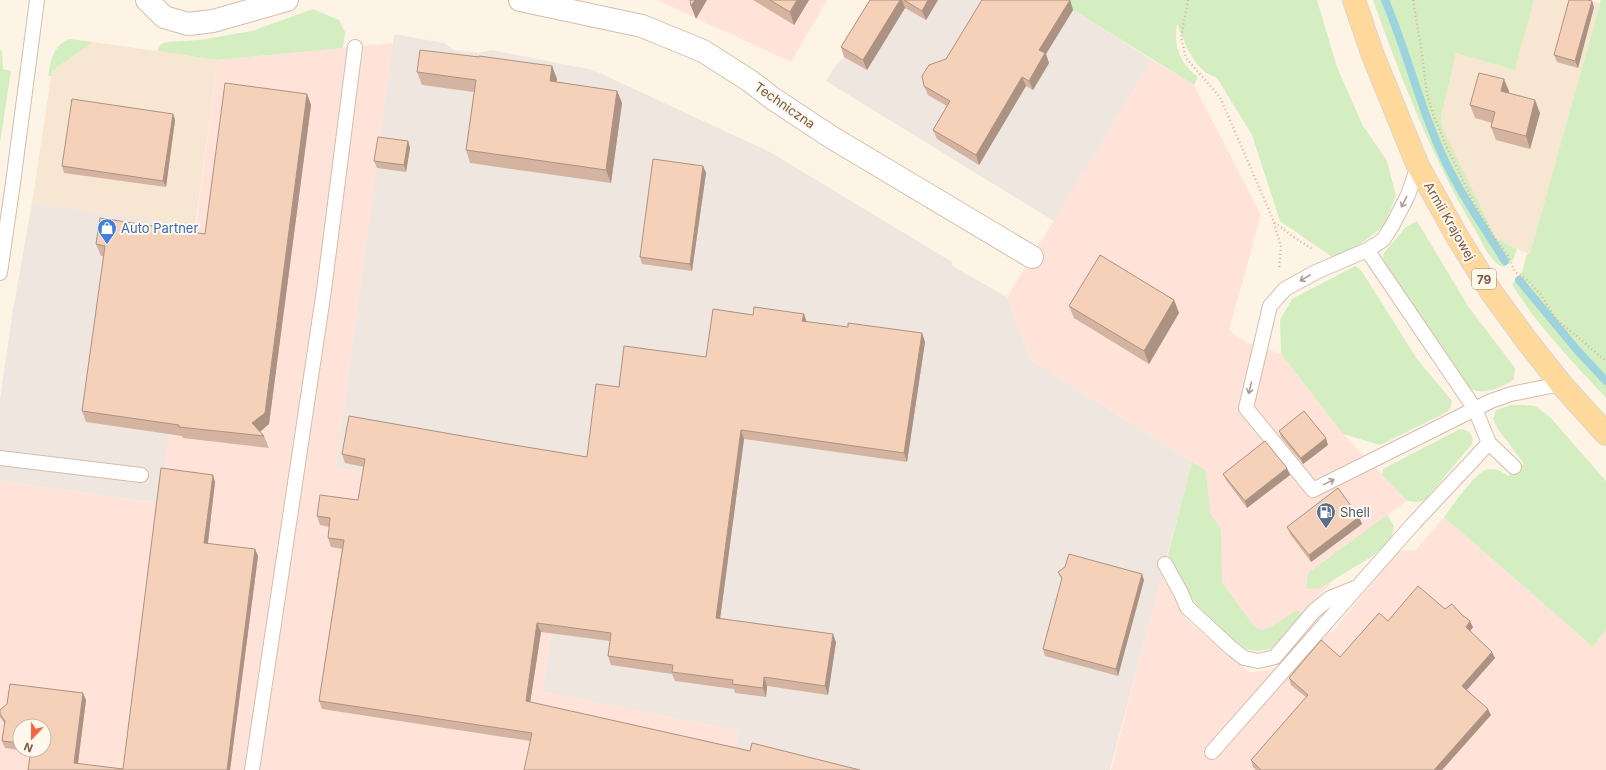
<svg xmlns="http://www.w3.org/2000/svg" width="1606" height="770" font-family="Inter,sans-serif">
<style>
.residential{fill:#f7e6d2}
.commercial{fill:#ffe3d8;fill-rule:evenodd}
.industrial{fill:#eee6df}
.green{fill:#d4eec2}
.lines{fill:none;stroke-linecap:round;stroke-linejoin:round}
.stream{stroke:#9cd3dd;stroke-width:8}
.service-casing{stroke:#d4bdac;stroke-width:16}
.minor-casing{stroke:#d4bdac;stroke-width:24}
.primary-casing{stroke:#dcd4cf;stroke-width:24}
.path{stroke:#dcb49c;stroke-width:2.5;stroke-dasharray:1 3;stroke-linecap:butt}
.service{stroke:#fff;stroke-width:14}
.minor{stroke:#fff;stroke-width:22}
.primary{stroke:#ffd99b;stroke-width:22}
.wall{fill:#d4b4a0;fill-rule:evenodd}
.shaded-wall{fill:#ac9282}
.building{fill:#f6d1ba;stroke:#ac9282}
.oneway{stroke:#af9b91}
.labels{text-anchor:middle;dominant-baseline:central;stroke-width:4;stroke-linejoin:round;paint-order:stroke}
.shield{fill:#fff8ed;stroke:#a28979;stroke-width:1}
.shield-label{font-size:12px;font-weight:bold;fill:#7a5947}
.street-label{font-size:13px;fill:#7a5947;stroke:#fff8ed}
.shop-label{font-size:13px;fill:#366cbe;stroke:#fff8ed;text-anchor:start}
.service-label{font-size:13px;fill:#4e5e75;stroke:#fff8ed;text-anchor:start}
</style>
<rect width="100%" height="100%" fill="#fef4e5"/>
<path class="residential" d="M 1534,0 L 1588,0 L 1600,3 L 1530,255 L 1496,238 L 1443,129 L 1441,119 L 1456,53 L 1515,70 Z
M 93,42 L 218,60 L 195,226 L 32,203 L 52,71 Z"/>
<path class="commercial" d="M 657,0 L 827,0 L 791,62 Z
M 393,43 L 336,467 L 361,472 L 359,496 L 565,532 L 543,692 L 611,705 L 739,731 L 731,770 L 0,770 L 0,481 L 159,503 L 218,60 ZM 20,726 L 44,726 L 44,750 L 20,750 Z
M 1152,60 L 1194,85 L 1261,215 L 1229,330 L 1245,342 L 1281,354 L 1343,434 L 1407,501 L 1388,515 L 1394,526 L 1392,535 L 1371,557 L 1336,577 L 1273,648 L 1257,651 L 1246,649 L 1197,605 L 1168,555 L 1192,462 L 1031,360 L 1007,297 Z
M 1444,517 L 1593,647 L 1606,629 L 1606,770 L 1111,770 L 1162,573 L 1185,618 L 1249,672 L 1273,670 L 1318,621 L 1331,633 L 1399,551 L 1416,550 Z"/>
<path class="industrial" d="M 879,0 L 1057,0 L 1152,60 L 1054,221 L 826,81 L 836,65 L 844,57 Z
M 394,34 L 444,43 L 454,50 L 479,53 L 491,50 L 593,70 L 770,152 L 952,262 L 952,266 L 1007,297 L 1031,360 L 1192,462 L 1110,770 L 731,770 L 739,731 L 611,705 L 543,692 L 565,532 L 358,496 L 361,472 L 336,467 Z
M 32,203 L 195,226 L 160,503 L 0,481 L 0,399 L 13,310 Z"/>
<path class="green" d="M 1057,0 L 1317,0 L 1337,67 L 1362,124 L 1387,161 L 1396,196 L 1384,226 L 1356,247 L 1332,257 L 1280,221 L 1252,135 L 1217,78 L 1206,73 L 1196,63 L 1188,50 L 1177,24 C 1173,47 1180,63 1198,77 L 1194,85 Z
M 1373,0 L 1534,0 L 1515,70 L 1456,53 L 1441,118 L 1443,129 L 1496,238 L 1517,249 L 1513,260 L 1504,267 C 1492,266 1481,240 1475,230 C 1432,157 1401,79 1373,0 Z
M 1601,0 L 1606,0 L 1606,398 C 1574,363 1536,325 1512,284 L 1522,272 L 1527,254 L 1530,254 Z
M 313,9 L 339,20 L 345,32 L 343,48 L 218,60 L 157,51 L 161,44 L 167,42 L 199,40 L 252,31 Z
M 70,39 L 93,42 L 52,71 L 52,76 L 48,76 C 51,60 53,45 70,39 Z
M 0,48 L 2,53 L 3,69 L 11,71 L 0,143 Z
M 1417,221 L 1468,306 L 1515,368 L 1514,379 C 1501,389 1479,397 1465,386 L 1383,260 L 1384,253 L 1405,228 Z
M 1355,266 L 1361,270 L 1417,359 L 1452,401 L 1451,407 L 1447,412 L 1380,445 L 1343,434 L 1281,354 L 1280,320 L 1292,299 Z
M 1511,405 L 1524,405 L 1535,406 L 1550,417 L 1606,481 L 1606,629 L 1593,647 L 1444,517 C 1453,505 1473,476 1485,470 C 1493,467 1502,471 1508,476 L 1524,464 L 1498,429 L 1493,419 L 1496,410 Z
M 1460,429 C 1469,429 1474,436 1472,444 L 1424,501 L 1417,502 L 1407,501 L 1382,475 L 1383,469 Z
M 1192,462 L 1206,471 L 1210,513 L 1221,529 L 1222,583 L 1254,626 L 1262,630 L 1270,627 L 1297,610 L 1303,614 L 1273,648 L 1257,651 L 1246,649 L 1218,627 L 1197,605 L 1185,588 L 1168,555 Z
M 1387,515 L 1394,526 L 1392,535 L 1389,542 L 1371,557 L 1320,588 L 1306,589 L 1308,573 Z"/>
<g class="lines">
<path class="stream" d="M 1385,0 C 1408,54 1421,112 1447,165 C 1463,198 1485,229 1505,261
M 1519,280 L 1577,350 L 1606,381"/>
<g class="service-casing">
<path id="service" d="M 1418,166 L 1408,195 L 1392,226 L 1383,240 L 1367,250 L 1316,272 L 1285,289 L 1270,306 L 1246,408 L 1313,490 L 1491,401 L 1511,394 L 1561,384
M 1367,250 L 1475,409 L 1489,443 L 1514,467
M 0,273 L 13,183 L 37,0
M 0,458 L 141,475
M 1165,564 L 1181,593 L 1187,607 L 1230,647 L 1244,658 L 1258,661 L 1275,657 L 1314,611 L 1330,598 L 1355,588
M 1212,752 L 1414,523 L 1489,443
M 252,770 L 324,290 L 355,47"/>
</g>
<g class="minor-casing">
<path id="minor" d="M 147,0 L 164,17 L 188,24 L 213,21 L 287,0
M 520,0 L 642,26 L 703,51 L 750,81 L 772,98 L 831,137 L 1032,257"/>
</g>
<g class="primary-casing">
<path id="primary" d="M 1354,0 L 1372,53 L 1418,166 L 1458,238 L 1492,293 L 1527,341 L 1561,384 L 1606,434"/>
</g>
<path class="path" d="M 1188,0 L 1181,37 L 1186,58 L 1220,97 L 1274,222 L 1295,238 L 1314,250
M 1413,0 L 1421,47 L 1427,94 L 1433,114 L 1448,150 L 1474,203 L 1494,237 L 1507,254 L 1515,272 L 1525,278 L 1541,295 L 1556,319 L 1606,361
M 1274,223 L 1281,247 L 1279,269"/>
<use href="#service" class="service"/>
<use href="#minor" class="minor"/>
<use href="#primary" class="primary"/>
</g>
<path class="wall" d="M 753,0 L 809,0 L 794,25 Z
M 870,0 L 938,0 L 926,20 L 905,8 L 867,70 L 844,57 L 841,47 Z
M 1070,0 L 1073,10 L 1046,54 L 1049,63 L 1033,90 L 1026,86 L 979,165 L 937,139 L 933,130 L 947,106 L 928,95 L 924,86 L 946,59 Z
M 1594,7 L 1578,68 L 1557,62 L 1554,55 Z
M 552,66 L 557,79 L 556,82 L 617,91 L 622,103 L 611,183 L 470,163 L 466,150 L 474,92 L 422,85 L 417,72 Z
M 1509,91 L 1509,93 L 1540,113 L 1530,149 L 1496,140 L 1491,127 L 1492,123 L 1475,118 L 1470,105 Z
M 307,94 L 311,105 L 269,424 L 260,432 L 264,436 L 269,448 L 183,438 L 182,436 L 86,422 L 82,411 L 104,256 L 101,256 L 96,244 L 205,234 Z
M 173,114 L 175,120 L 166,187 L 64,173 L 62,166 Z
M 408,141 L 410,148 L 406,172 L 377,168 L 374,161 Z
M 703,166 L 706,173 L 692,271 L 642,264 L 640,257 Z
M 1174,300 L 1179,313 L 1149,364 L 1074,318 L 1069,306 Z
M 804,314 L 806,322 L 848,327 L 922,333 L 925,342 L 907,462 L 744,439 L 720,618 L 836,642 L 828,695 L 767,686 L 766,697 L 735,693 L 734,689 L 675,681 L 672,674 L 611,665 L 608,656 L 610,641 L 541,632 L 530,702 L 750,751 L 860,770 L 530,741 L 322,709 L 319,701 L 342,549 L 331,547 L 328,538 L 329,527 L 320,525 L 317,516 L 358,500 L 364,467 L 345,463 L 342,454 L 508,444 L 587,457 L 619,387 L 706,357 L 753,315 Z
M 1279,431 L 1328,445 L 1303,464 L 1281,437 Z
M 1223,474 L 1290,475 L 1247,508 L 1226,480 Z
M 215,482 L 208,543 L 258,556 L 230,770 L 28,770 L 31,752 L 5,748 L 2,741 L 5,724 L 0,717 L 0,710 L 86,700 L 78,764 L 123,769 ZM 20,726 L 44,750 L 20,750 Z
M 1359,517 L 1362,524 L 1311,562 L 1290,534 L 1287,527 Z
M 1058,572 L 1144,580 L 1118,676 L 1045,656 L 1043,649 L 1062,580 Z
M 1388,621 L 1473,627 L 1470,631 L 1495,658 L 1467,690 L 1491,715 L 1442,770 L 1256,770 L 1253,767 L 1251,760 L 1306,697 L 1291,685 L 1289,678 L 1340,657 Z"/>
<path class="shaded-wall" d="M 695,0 L 707,0 L 696,19 L 691,6 Z
M 797,0 L 809,0 L 794,25 L 790,12 Z
M 900,0 L 902,0 L 905,8 L 867,70 L 863,60 Z
M 928,0 L 938,0 L 926,20 L 922,11 Z
M 1070,0 L 1073,10 L 1046,54 L 1049,63 L 1033,90 L 1029,81 L 1039,50 Z
M 1592,1 L 1594,7 L 1578,68 L 1575,61 Z
M 552,66 L 557,79 L 555,93 L 550,81 Z
M 1022,77 L 1026,86 L 979,165 L 976,155 Z
M 1504,79 L 1509,91 L 1506,104 L 1501,91 Z
M 617,91 L 622,103 L 611,183 L 606,170 Z
M 307,94 L 311,105 L 269,424 L 256,435 L 252,423 Z
M 1535,100 L 1540,113 L 1530,149 L 1526,136 Z
M 173,114 L 175,120 L 166,187 L 163,181 Z
M 408,141 L 410,148 L 406,172 L 404,165 Z
M 703,166 L 706,173 L 692,271 L 690,264 Z
M 1174,300 L 1179,313 L 1149,364 L 1144,351 Z
M 804,314 L 807,323 L 802,321 Z
M 922,333 L 925,342 L 907,462 L 904,453 Z
M 741,430 L 744,439 L 719,627 L 716,618 Z
M 1326,438 L 1328,445 L 1303,464 L 1301,458 Z
M 1287,468 L 1290,475 L 1247,508 L 1245,501 Z
M 213,475 L 215,482 L 207,550 L 204,543 Z
M 1359,517 L 1362,524 L 1311,562 L 1309,555 Z
M 255,549 L 258,556 L 230,770 L 227,770 Z
M 1142,574 L 1144,580 L 1118,676 L 1116,669 Z
M 1470,621 L 1473,627 L 1468,634 L 1466,627 Z
M 537,623 L 541,632 L 529,710 L 526,701 Z
M 833,634 L 836,642 L 828,695 L 825,686 Z
M 1492,652 L 1495,658 L 1464,693 L 1462,686 Z
M 764,677 L 767,686 L 766,697 L 763,688 Z
M 83,693 L 86,700 L 77,770 L 74,763 Z
M 1488,709 L 1491,715 L 1442,770 L 1434,770 Z"/>
<path class="building" d="M 690,0 L 695,0 L 691,6 Z
M 770,0 L 797,0 L 790,12 Z
M 870,0 L 900,0 L 863,60 L 841,47 Z
M 904,0 L 928,0 L 922,11 Z
M 982,0 L 1070,0 L 1039,50 L 1045,53 L 1029,81 L 1022,77 L 976,155 L 933,130 L 950,101 L 924,86 L 922,76 L 929,65 L 946,59 Z
M 1569,0 L 1588,0 L 1592,1 L 1575,61 L 1554,55 Z
M 420,50 L 479,57 L 479,56 L 552,66 L 550,81 L 617,91 L 606,170 L 466,150 L 476,80 L 417,72 Z
M 1479,73 L 1504,79 L 1501,91 L 1535,100 L 1526,136 L 1491,127 L 1495,112 L 1470,105 Z
M 225,83 L 307,94 L 265,413 L 252,423 L 264,436 L 179,427 L 179,425 L 82,411 L 105,246 L 96,244 L 100,218 L 205,234 Z
M 72,99 L 173,114 L 163,181 L 62,166 Z
M 378,137 L 408,141 L 404,165 L 374,161 Z
M 653,159 L 703,166 L 690,264 L 640,257 Z
M 1100,255 L 1174,300 L 1144,351 L 1069,306 Z
M 754,307 L 804,314 L 802,321 L 848,327 L 848,323 L 922,333 L 904,453 L 741,430 L 716,618 L 833,634 L 825,686 L 764,677 L 763,688 L 732,684 L 733,680 L 672,672 L 673,665 L 608,656 L 611,633 L 537,623 L 526,701 L 750,751 L 752,743 L 860,770 L 524,770 L 532,733 L 319,701 L 344,540 L 328,538 L 330,518 L 317,516 L 320,495 L 358,500 L 365,459 L 342,454 L 349,416 L 508,444 L 587,457 L 596,384 L 619,387 L 624,346 L 706,357 L 713,309 L 753,315 Z
M 1304,411 L 1326,438 L 1301,458 L 1279,431 Z
M 1265,441 L 1287,468 L 1245,501 L 1223,474 Z
M 161,468 L 213,475 L 204,543 L 255,549 L 227,770 L 28,770 L 31,750 L 44,750 L 44,726 L 20,726 L 20,743 L 2,741 L 5,721 L 0,714 L 0,710 L 7,704 L 10,684 L 83,693 L 74,763 L 123,769 Z
M 1338,488 L 1359,517 L 1309,555 L 1287,527 Z
M 1069,554 L 1142,574 L 1116,669 L 1043,649 L 1062,578 L 1058,572 L 1065,567 Z
M 1418,586 L 1445,609 L 1452,604 L 1461,614 L 1470,621 L 1466,627 L 1492,652 L 1462,686 L 1488,709 L 1434,770 L 1261,770 L 1251,760 L 1308,695 L 1289,678 L 1321,640 L 1340,657 L 1379,613 L 1388,621 Z"/>
<defs><path id="oneway-shaft" d="M-6 0H5M1.5-3L5.5 0L1.5 3" fill="none" stroke-width="1.6" stroke-linecap="round" stroke-linejoin="round"/></defs>
<g class="oneway">
<use href="#oneway-shaft" transform="translate(1404 202) rotate(117)"/>
<use href="#oneway-shaft" transform="translate(1305 278) rotate(150)"/>
<use href="#oneway-shaft" transform="translate(1250 388) rotate(103)"/>
<use href="#oneway-shaft" transform="translate(1329 482) rotate(-26)"/>
</g>
<defs>
<g id="shop-pin" transform="scale(1)"><path d="M0 17L-7.5 6A9.5 9.5 0 1 1 7.5 6Z" fill="#3f7fe0" stroke="#fff8ed"/><path d="M-5-2.5h2.3a2.7 3.5 0 0 1 5.4 0H5L5.5 6h-11ZM-1.5-2.5h3a1.5 2.3 0 0 0-3 0Z" fill="#fff"/></g>
<g id="fuel-pin" transform="scale(1)"><path d="M0 17L-7.5 6A9.5 9.5 0 1 1 7.5 6Z" fill="#5c6f8a" stroke="#fff8ed"/><path d="M-5.5-6h7V0h2V4h1.3V-2.5L3-4.5l.8-.8L6-3V5H2.5V1h-1V6h-7ZM-4.2-4.7v3.2H.2V-4.7Z" fill="#fff"/></g>
</defs>
<g fill-rule="evenodd">
<use href="#shop-pin" x="107" y="228"/>
<use href="#fuel-pin" x="1326" y="512"/>
</g>
<g class="labels">
<rect class="shield" x="1472" y="269" width="24" height="20" rx="3"/>
<g class="shield-label">
<text x="1484" y="279">79</text>
</g>
<g class="street-label">
<text transform="translate(785 105) rotate(35)">Techniczna</text>
<text transform="translate(1450 221) rotate(60)">Armii Krajowej</text>
</g>
<g class="shop-label">
<text x="121" y="228">Auto Partner</text>
</g>
<g class="service-label">
<text x="1340" y="512">Shell</text>
</g>
</g>
<g transform="translate(32 738) rotate(202)"><circle r="19" fill="#fff8ed" stroke="#cab8ab"/>
<path d="M0-3L7 15L0 10L-7 15Z" fill="#f3663f"/>
<text y="-6" font-size="11" font-weight="bold" text-anchor="middle" fill="#7a5947">N</text>
</g>
</svg>
